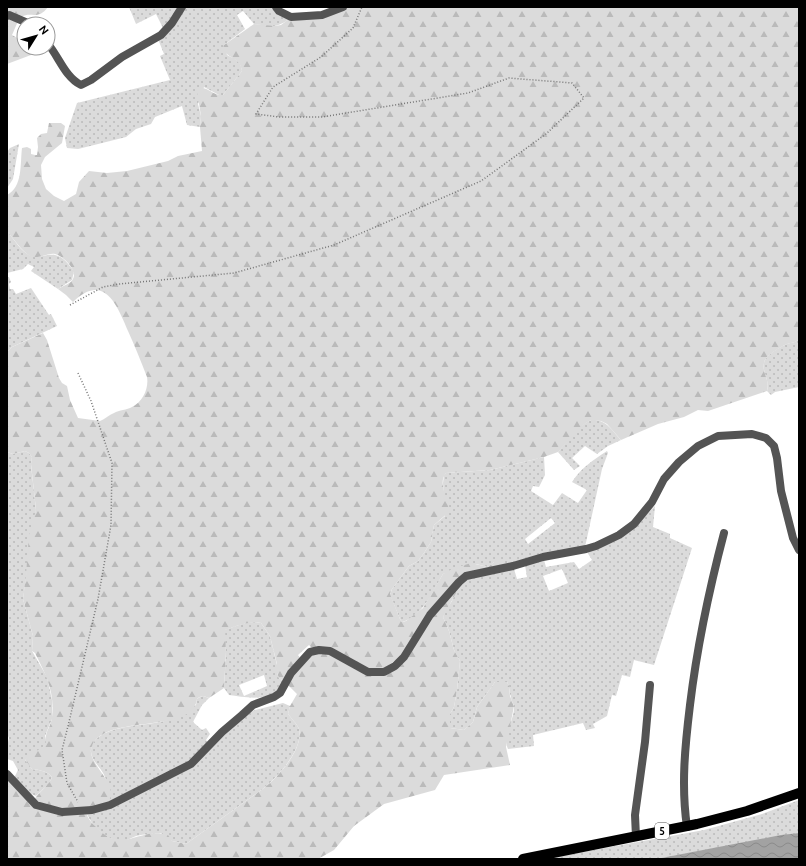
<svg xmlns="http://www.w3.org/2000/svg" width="806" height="866" font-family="Ubuntu,sans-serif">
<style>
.grass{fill:url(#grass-dots);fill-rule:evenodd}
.forest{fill:url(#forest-firs)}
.water{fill:url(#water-waves)}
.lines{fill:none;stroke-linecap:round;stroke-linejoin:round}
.path{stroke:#767676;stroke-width:1.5;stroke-dasharray:1 2;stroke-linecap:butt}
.minor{stroke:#545454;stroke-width:8}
.primary{stroke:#000;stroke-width:10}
.labels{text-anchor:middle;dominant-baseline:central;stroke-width:3;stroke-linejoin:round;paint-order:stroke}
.shield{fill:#fff;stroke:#4c4c4c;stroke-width:1}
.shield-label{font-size:10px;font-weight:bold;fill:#000}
</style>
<defs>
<pattern id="grass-dots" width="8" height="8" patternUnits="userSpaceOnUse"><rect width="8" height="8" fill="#dbdbdb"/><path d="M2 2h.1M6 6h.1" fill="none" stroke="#bababa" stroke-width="1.8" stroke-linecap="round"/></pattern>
<pattern id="forest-firs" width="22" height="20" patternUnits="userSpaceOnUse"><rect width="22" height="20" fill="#dbdbdb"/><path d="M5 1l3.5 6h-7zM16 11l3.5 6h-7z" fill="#bababa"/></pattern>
<pattern id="water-waves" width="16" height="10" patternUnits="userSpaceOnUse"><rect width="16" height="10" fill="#a2a2a2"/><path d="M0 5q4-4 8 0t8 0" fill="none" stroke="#8a8a8a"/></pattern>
</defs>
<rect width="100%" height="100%" fill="#fff"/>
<path class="grass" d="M 129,7 L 179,7 L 164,30 L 156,14 L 136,24 Z
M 184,7 L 273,7 L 289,19 C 276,29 270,26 254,24 L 243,11 L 237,15 L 245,29 L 224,45 L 227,55 C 235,59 241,61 242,71 L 223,95 L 219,95 L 204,87 L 198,104 L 201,116 L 200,127 L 187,125 L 182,106 L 155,117 L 151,124 L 136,129 L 126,137 L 78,149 L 67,148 L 65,138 L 77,103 L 170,80 L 160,56 L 164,54 L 158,39 Z
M 19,144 L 13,179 L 7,188 L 7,152 L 10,148 Z
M 7,231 C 14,239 21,252 31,256 C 35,257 40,257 43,256 C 60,252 64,259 74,271 L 72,280 L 58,289 L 31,271 L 34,267 L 28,264 L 23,269 L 7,273 Z
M 7,277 L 9,277 L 11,282 L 9,284 L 10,289 L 13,289 L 16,294 L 31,288 L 49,315 L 51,314 L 57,326 L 12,347 L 7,352 Z
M 799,339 L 799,387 L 775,392 L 771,395 L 767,391 C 770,380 762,373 764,363 C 765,356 778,348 785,345 C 790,342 794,344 799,339 Z
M 591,420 C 606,419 612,430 621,440 L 608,446 L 597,454 L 585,446 L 572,458 L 580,466 L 574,470 L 558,452 C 568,441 577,426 591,420 Z
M 25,451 L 29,453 L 32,457 L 31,465 L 36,510 L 23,599 L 33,636 L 32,651 L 47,677 L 52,700 L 52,719 L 45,736 L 47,744 L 42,748 L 25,760 L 32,769 C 40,770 47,771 52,777 C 51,783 41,791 36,796 L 27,792 L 14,778 L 18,770 L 13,761 L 7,759 L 7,742 L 8,742 L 9,738 L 7,734 L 7,452 L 13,454 Z
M 607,451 L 608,453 L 602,469 L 585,547 L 504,564 L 494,562 L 488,567 L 476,564 L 443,574 C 433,591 423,616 402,622 L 400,619 L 390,595 L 392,589 L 409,566 L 418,561 L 424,553 L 431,542 L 434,525 L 445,516 L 443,483 L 444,475 L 446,473 L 490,470 L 544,457 L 545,475 L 539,487 L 533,486 L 531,491 L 553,505 L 562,493 L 578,503 L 587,490 L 572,482 C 582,467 592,461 607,451 ZM 551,518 L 555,523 L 528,544 L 525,539 Z
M 655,506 L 653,527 L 670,534 L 670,538 L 692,548 L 654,665 L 634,660 L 630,677 L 622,675 L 616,696 L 612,695 L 607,716 L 593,724 L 595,728 L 586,730 L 583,723 L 533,735 L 534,746 L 508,749 C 502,736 515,719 514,706 C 513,703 511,700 511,697 C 509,692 510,687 507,682 L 495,682 L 477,707 L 473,722 L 464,730 L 450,728 L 450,714 L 454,707 L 457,690 L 460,661 L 454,650 L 449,631 L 443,617 L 446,610 L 452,601 L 455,589 L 466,579 L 514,569 L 517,579 L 527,577 L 525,565 L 544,560 L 546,567 L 574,562 L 579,569 L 592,560 L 587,552 L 635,526 ZM 562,569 L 568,583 L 549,591 L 543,576 Z
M 254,622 L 261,623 L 270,636 L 277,665 L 277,673 L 279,678 L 284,681 C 283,683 281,687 279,689 C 267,702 244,697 229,695 L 224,688 L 226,652 L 224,630 L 242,624 ZM 264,675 L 267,686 L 244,696 L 239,685 Z
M 203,696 L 209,698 L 202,705 L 193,722 L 202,730 L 206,728 L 210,734 L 206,740 L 208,743 L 192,761 L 108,804 C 107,796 108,785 105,777 C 102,768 90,760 91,750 C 94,725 143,726 160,722 C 171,720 186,710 196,705 L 197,699 L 200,697 Z
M 283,703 L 290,706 L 288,714 C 291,718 297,724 299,729 C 304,749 278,776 264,788 L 186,844 L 172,841 L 161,833 C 153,834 144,834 136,836 C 133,837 130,839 127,840 C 110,844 93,828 87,814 L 167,780 L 243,716 L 255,710 Z
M 799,800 L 799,833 L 656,859 L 544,859 L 704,830 L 762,814 Z"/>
<path class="forest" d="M 7,7 L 48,7 C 38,21 30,11 22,17 C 17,21 15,29 12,35 L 24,42 L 24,48 L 31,48 L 31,55 L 7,64 Z
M 350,7 L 799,7 L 799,339 C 794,344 791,342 785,345 C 779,348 765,356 764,363 C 762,374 770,379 767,391 L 708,411 L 698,410 L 684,417 L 658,424 L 621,440 L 607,424 L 601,421 L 591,420 L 586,423 L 581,427 L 558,452 L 544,457 L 490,470 L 446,473 C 437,483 449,500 449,512 L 434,525 L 431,542 L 424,553 L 418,561 L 409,566 L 392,589 L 390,594 L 400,619 L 402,622 L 406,621 L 423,608 L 443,574 L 452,569 L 471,563 L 488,567 L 494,562 L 499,560 L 504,564 L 518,561 L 519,562 L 467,574 L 456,582 L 427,615 L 410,643 L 400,657 L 383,669 L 374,670 L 365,668 L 330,649 L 313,649 L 309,645 L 298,655 L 300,658 L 284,681 L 279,678 L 277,673 L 277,664 L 270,636 L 261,623 C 248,621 237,626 225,630 L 226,652 L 224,688 L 209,698 C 204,696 201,695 197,699 C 193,735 105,713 92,746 C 85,761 113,778 111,796 C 110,798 109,802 108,804 L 86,811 C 87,818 91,822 96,827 C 123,856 139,826 168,835 L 172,841 L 186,844 L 264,788 C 278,777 304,749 299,729 C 297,724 291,718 288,714 L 290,706 L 297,694 L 287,684 C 297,667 311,645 333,654 C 345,659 356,669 369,674 C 400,681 414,643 428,623 C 436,611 446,600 455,589 L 456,593 L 443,617 L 449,631 L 454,650 L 460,661 L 457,690 L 454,707 L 450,714 L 450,728 L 464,730 L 473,722 L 477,707 L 495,682 L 507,682 L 509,686 L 510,696 L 514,706 L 506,747 L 510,765 L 444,775 L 435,790 L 384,804 L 354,826 L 334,850 L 318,859 L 7,859 L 7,776 C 16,788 18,795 34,800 C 38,793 51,783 52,777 C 47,771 40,770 32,769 L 25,760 C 30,752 40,751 46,744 C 44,731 51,728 52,717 C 55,692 46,675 35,653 L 32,651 L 33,636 L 23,599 L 26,575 L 29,535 L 36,510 L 31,464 L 32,457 L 29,453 L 25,451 L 13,454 L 7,452 L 7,352 L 12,347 L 43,333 L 47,340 L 59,378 L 62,383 L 67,386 L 70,400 L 78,418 L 100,421 C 105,419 109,415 114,413 C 119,410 127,410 132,407 C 143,402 149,388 147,377 C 141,362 135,346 128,331 C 117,305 104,272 73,302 L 66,295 L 58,289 C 62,286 71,284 73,279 C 78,270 63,256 55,254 C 48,253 41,258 33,257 C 25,256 13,238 7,231 L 7,195 C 23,187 20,164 22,148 L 27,147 L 31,149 L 31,154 L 35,155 L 37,155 L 38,147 L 37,138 L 41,134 L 47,133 L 49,123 L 61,123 L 65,126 L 62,143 L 45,157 L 41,165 L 42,179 L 46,189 L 54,196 L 64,201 L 76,194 L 79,182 L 89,171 L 107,173 L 127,171 L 168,161 L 178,156 L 202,151 L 200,127 L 201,116 L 197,92 L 200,88 C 208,87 214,96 223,95 L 242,71 C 240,57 229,60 223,49 L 224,45 L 254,24 L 275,26 L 281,25 L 289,19 L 322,18 Z"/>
<path class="water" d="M 799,833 L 799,859 L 656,859 L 781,835 Z"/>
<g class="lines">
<path class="path" d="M 70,305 L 103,287 L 119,284 L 234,273 L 334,245 L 481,181 L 546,134 L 584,98 L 572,83 L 509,78 L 468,93 L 322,117 L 279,117 L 256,114 L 273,87 L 321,57 L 353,28 L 362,7
M 78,373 L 91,401 L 112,463 L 111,525 L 98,599 L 69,722 L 62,750 L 67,783 L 78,802"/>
<path class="minor" d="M 276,7 L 279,11 L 291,17 L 322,15 L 343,7
M 7,16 L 9,15 L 30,24
M 48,44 C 59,57 65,77 81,85 L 91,80 L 122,57 L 161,35 L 172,23 L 182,7
M 7,774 L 36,805 L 62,812 L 92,810 L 110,805 L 191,764 L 222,732 L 242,715 L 253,705 L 274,697 L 280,693 L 291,673 L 310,652 L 319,650 L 330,651 L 368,672 L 384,672 L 395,666 L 404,657 L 430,615 L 459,582 L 466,576 L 513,566 L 543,557 L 586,549 L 596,546 L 619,535 L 634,524 L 652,502 L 664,479 L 679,462 L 698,446 L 718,436 L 752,434 L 766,438 L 774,446 L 777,458 L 781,491 L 793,538 L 799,550
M 687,827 C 681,786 685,746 690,705 C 697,647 709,590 724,533
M 636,837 L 635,815 L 645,742 L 650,685"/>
<path class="primary" d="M 523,859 L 697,824 L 747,811 L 799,793"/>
</g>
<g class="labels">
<rect class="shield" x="655" y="823" width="14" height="16" rx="3"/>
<g class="shield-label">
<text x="662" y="831">5</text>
</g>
</g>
<rect width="806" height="866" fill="none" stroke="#000000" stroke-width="16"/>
<g transform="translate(36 36) rotate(53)"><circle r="19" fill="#ffffff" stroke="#999999"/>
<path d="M0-3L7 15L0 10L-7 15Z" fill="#000000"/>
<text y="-6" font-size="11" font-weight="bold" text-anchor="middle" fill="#000000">N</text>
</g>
</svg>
